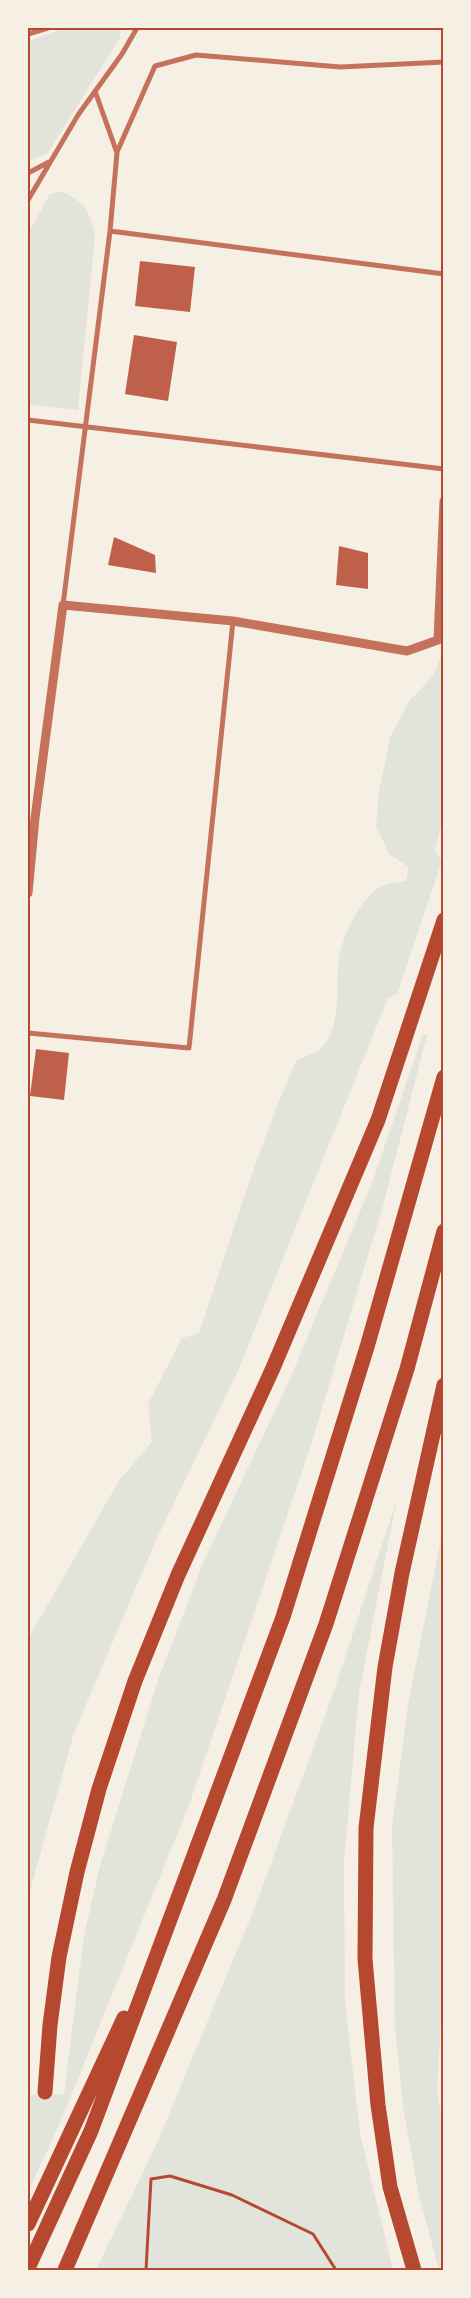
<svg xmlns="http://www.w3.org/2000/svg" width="471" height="2298" font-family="'Source Sans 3',sans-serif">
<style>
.green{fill:#e2e4dc}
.building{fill:#bf614a}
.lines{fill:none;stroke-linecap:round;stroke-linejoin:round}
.path{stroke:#b5482f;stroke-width:3}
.minor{stroke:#c5725c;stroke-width:5}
.tertiary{stroke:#c5725c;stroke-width:9}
.motorway{stroke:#b5482f;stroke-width:15}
.neatline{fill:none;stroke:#b5482f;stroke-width:2}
</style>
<rect width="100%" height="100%" fill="#f6efe4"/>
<path class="green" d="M 66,28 L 120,28 L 120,38 L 47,154 L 28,161 L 28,41 Z
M 62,191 C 86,205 89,208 95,235 L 78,410 L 28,404 L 28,234 L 50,194 Z
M 443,649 L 443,818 L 435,851 L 442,861 L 397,994 L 388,998 L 237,1373 L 157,1538 L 74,1733 L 28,1898 L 28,1639 L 120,1479 L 152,1442 L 148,1404 L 182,1338 L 199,1333 C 230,1242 257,1149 296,1061 C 303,1057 313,1054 320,1049 C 340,1034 337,988 338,966 C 339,941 362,891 387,884 C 393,882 400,882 406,881 L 409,867 L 389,854 L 376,826 L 379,791 L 391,735 L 410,700 L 434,675 Z
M 423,1034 L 427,1035 L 383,1206 L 311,1445 L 189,1805 L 60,2123 L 28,2192 L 28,2095 L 64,2094 L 84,1935 L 100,1866 L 158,1680 L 203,1563 L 289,1381 L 372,1183 Z
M 397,1499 L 359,1692 L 344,1863 L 345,2002 L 360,2133 L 393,2270 L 96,2270 L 157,2143 L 255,1907 L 334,1691 Z
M 443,1527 L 444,1965 L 437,2093 L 444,2128 L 444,2270 L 439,2270 L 419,2196 L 403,2107 L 395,2029 L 392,1826 L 408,1705 Z"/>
<path class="building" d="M 140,261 L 195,267 L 190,312 L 135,306 Z
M 134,335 L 177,342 L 168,401 L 125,394 Z
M 114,537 L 155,555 L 156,573 L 108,565 Z
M 339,546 L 368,553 L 368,589 L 336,585 Z
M 36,1049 L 69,1053 L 64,1100 L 30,1096 Z"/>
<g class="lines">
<path class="path" d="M 146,2270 L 151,2179 L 170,2176 L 232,2195 L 313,2234 L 336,2270"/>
<path class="minor" d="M 28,34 L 48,28
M 117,152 L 155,66 L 196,55 L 340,67 L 444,62
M 28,173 L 49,162
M 28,200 L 78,115 L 122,54 L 137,28
M 110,231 L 444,274
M 28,420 L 444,469
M 63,605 L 110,231 L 117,153 L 95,91
M 28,1033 L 189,1048 L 233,621"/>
<path class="tertiary" d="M 28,893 L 35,818 L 63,605 L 233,621 L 407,651 L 438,640 L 444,501"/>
<path class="motorway" d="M 45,2092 L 50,2025 L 59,1957 L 77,1872 L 99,1789 L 135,1681 L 178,1575 L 273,1368 L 378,1120 L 444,920
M 28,2224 L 124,2018
M 28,2268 L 91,2131 L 283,1617 L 367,1347 L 444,1077
M 65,2270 L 224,1900 L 326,1624 L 407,1369 L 444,1231
M 414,2270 L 390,2187 L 378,2105 L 365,1959 L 366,1828 L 385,1667 L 402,1573 L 444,1385"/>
</g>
<rect width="471" height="2298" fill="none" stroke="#f6efe4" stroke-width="58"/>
<rect x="29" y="29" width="413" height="2240" class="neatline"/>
</svg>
